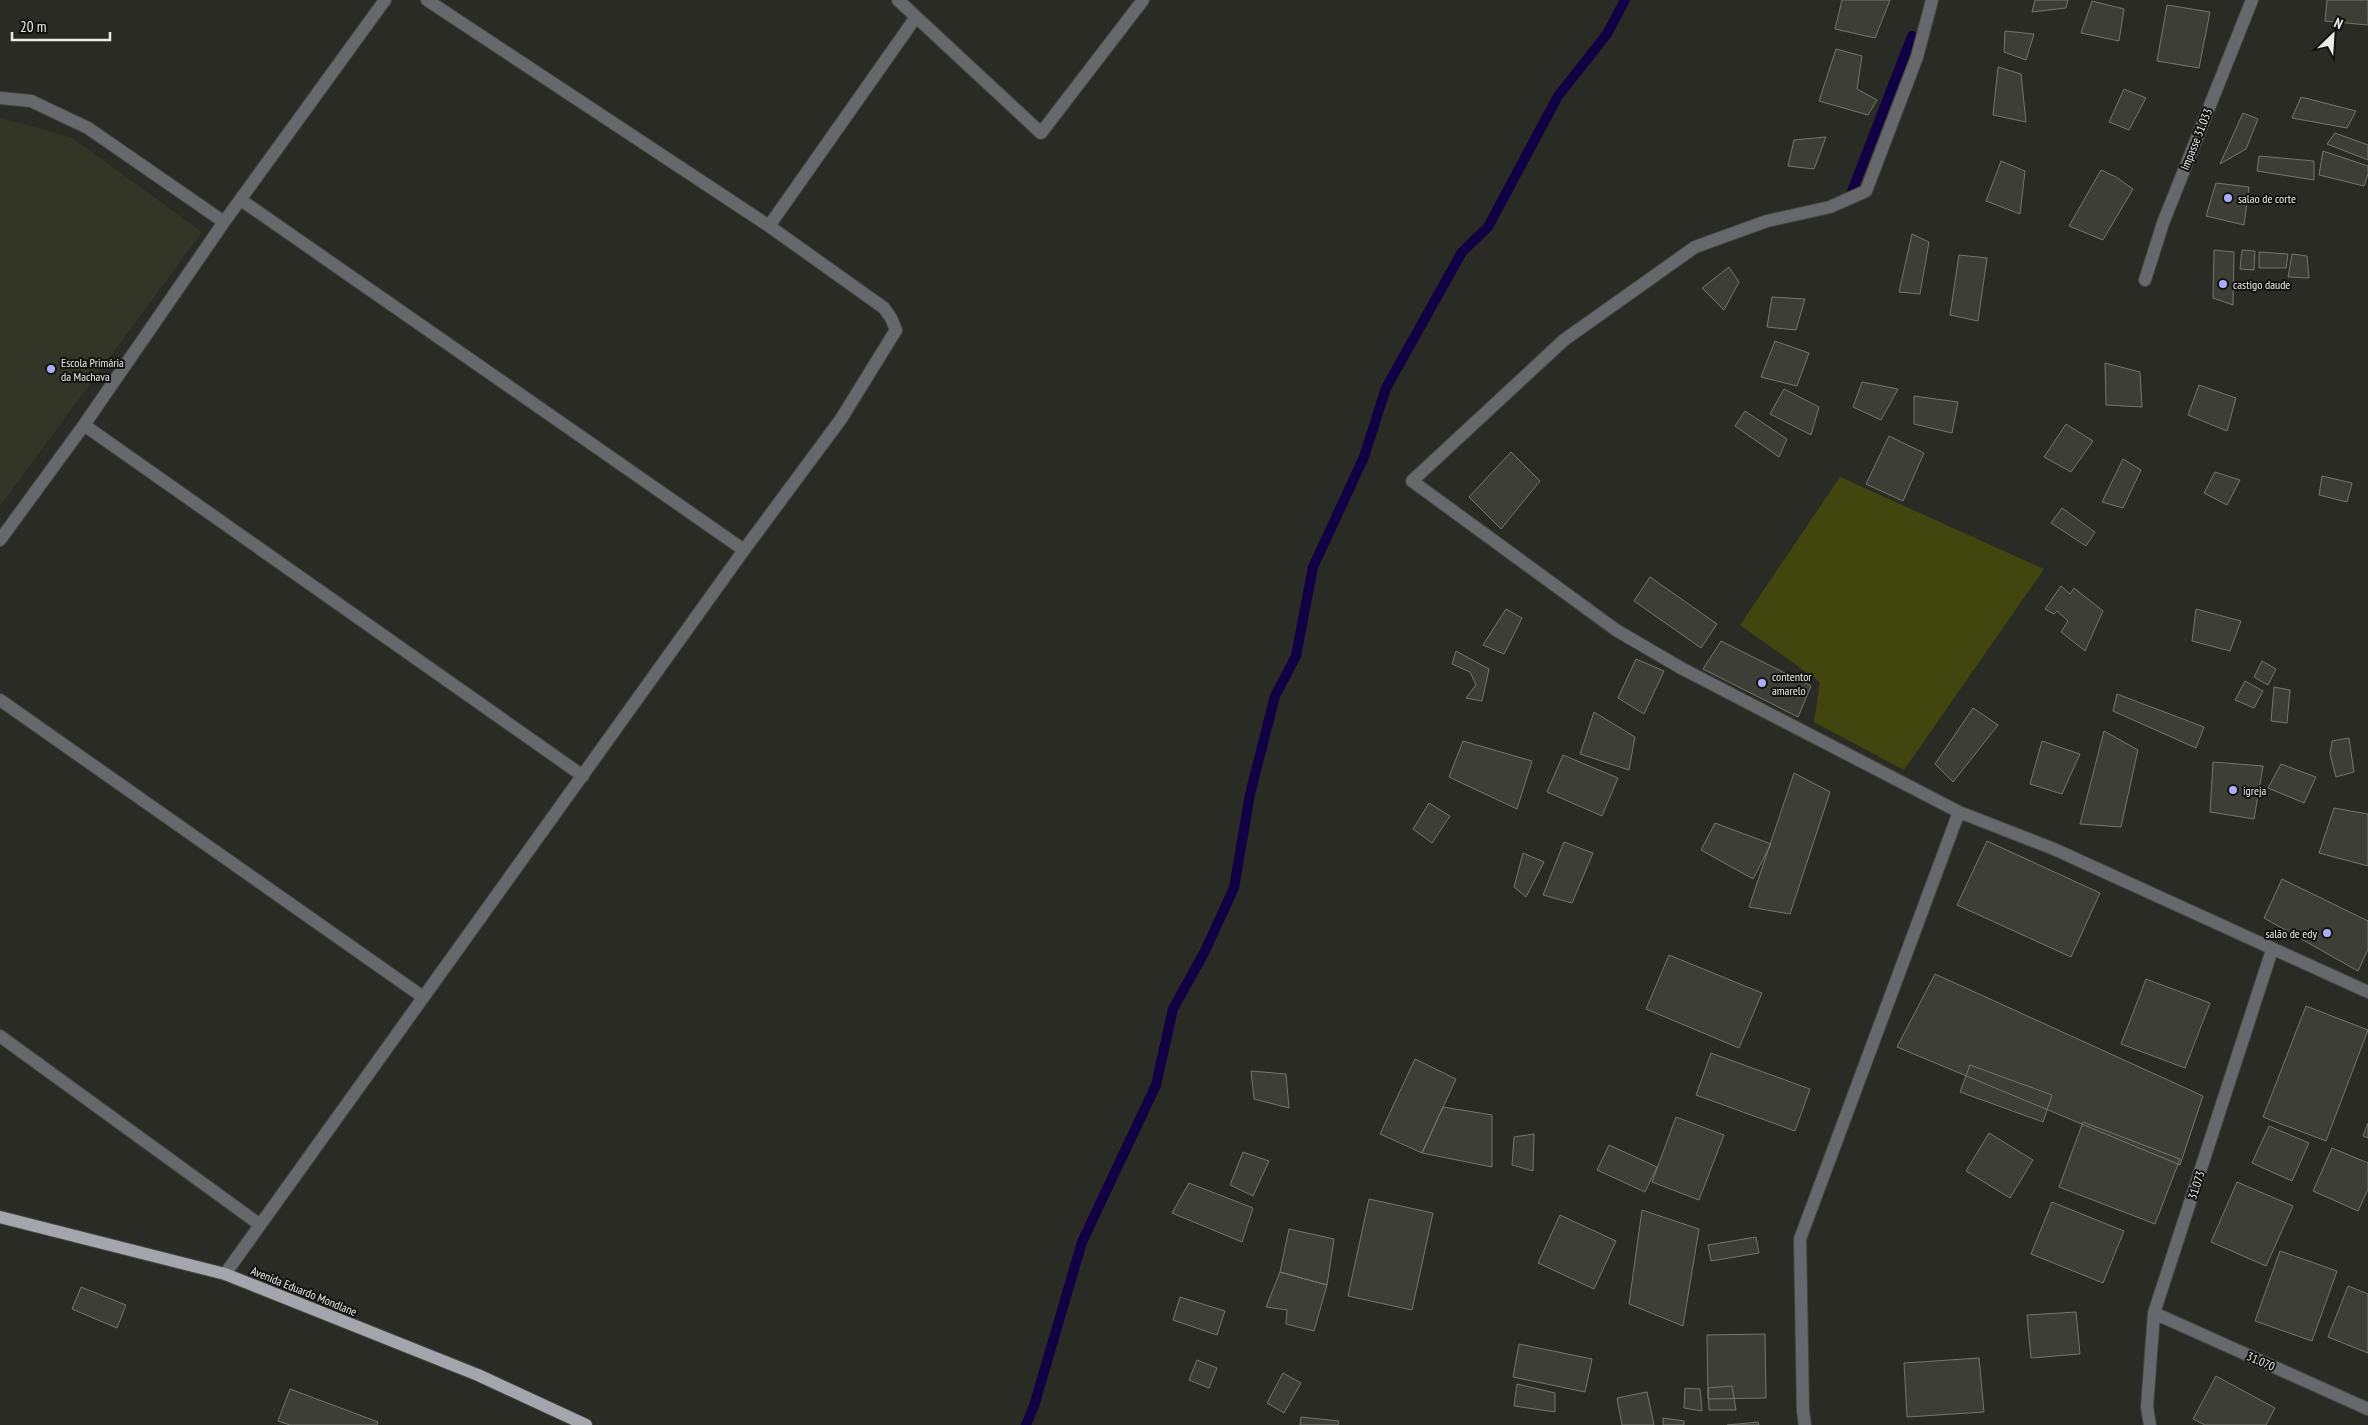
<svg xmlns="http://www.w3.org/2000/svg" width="2368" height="1425" font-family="'PT Sans Narrow',sans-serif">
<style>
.built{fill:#333527}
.green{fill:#41460f}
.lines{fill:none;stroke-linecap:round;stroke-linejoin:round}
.stream{stroke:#104;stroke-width:10}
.building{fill:#3d3f37;stroke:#75776e}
.street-casing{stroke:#45463f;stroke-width:14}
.primary-casing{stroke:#45463f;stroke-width:14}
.street{stroke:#67686c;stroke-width:12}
.primary{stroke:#a5a5ad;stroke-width:12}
.poi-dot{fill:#abaffb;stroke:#121310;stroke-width:2}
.labels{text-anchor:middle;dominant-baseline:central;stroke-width:4;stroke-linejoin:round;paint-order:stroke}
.street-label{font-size:12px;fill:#ebece7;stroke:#121310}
.poi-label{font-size:12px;fill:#ebece7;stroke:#121310;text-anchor:start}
</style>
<rect width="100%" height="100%" fill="#2a2b24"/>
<path class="built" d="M 0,118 L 71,137 L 202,232 L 0,506 Z"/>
<path class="green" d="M 1840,477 L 2044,569 L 1904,770 L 1814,722 L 1820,682 L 1740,625 Z"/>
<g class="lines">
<path class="stream" d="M 1849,199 L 1912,36
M 1026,1425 L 1034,1406 L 1082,1242 L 1156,1085 L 1173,1009 L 1204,953 L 1234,888 L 1250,794 L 1275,696 L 1296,656 L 1313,567 L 1364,457 L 1386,388 L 1462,252 L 1488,227 L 1558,96 L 1607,34 L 1625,0"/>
</g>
<path class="building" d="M 1842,0 L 1890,0 L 1875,38 L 1835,29 Z
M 2035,0 L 2068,0 L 2066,8 L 2032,12 Z
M 2327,0 L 2368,0 L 2368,25 L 2325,21 Z
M 2092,1 L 2124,9 L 2119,41 L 2081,33 Z
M 2167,5 L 2210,12 L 2199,68 L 2157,61 Z
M 2005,31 L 2034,34 L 2026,60 L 2004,52 Z
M 1836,49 L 1862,56 L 1857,89 L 1877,100 L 1868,115 L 1819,101 Z
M 1998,67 L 2021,74 L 2026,122 L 1993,115 Z
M 2124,89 L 2146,98 L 2129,130 L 2109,122 Z
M 2301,97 L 2356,111 L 2347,128 L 2292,118 Z
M 2243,113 L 2258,119 L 2246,149 L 2220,164 Z
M 2335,133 L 2368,145 L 2368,160 L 2327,144 Z
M 1826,137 L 1814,169 L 1788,166 L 1794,140 Z
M 2323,151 L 2368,166 L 2368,174 L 2364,186 L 2319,175 Z
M 2259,156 L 2314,161 L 2314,180 L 2257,171 Z
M 2001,161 L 2025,171 L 2020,214 L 1986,201 Z
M 2101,170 L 2116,177 L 2133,189 L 2103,240 L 2069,226 Z
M 2216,183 L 2249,187 L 2244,225 L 2206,216 Z
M 1912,234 L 1929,242 L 1920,294 L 1899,292 Z
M 2214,250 L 2234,252 L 2233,305 L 2213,298 Z
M 2242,250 L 2255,251 L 2254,270 L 2240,269 Z
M 2259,252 L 2288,254 L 2286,268 L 2259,268 Z
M 2292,254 L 2307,256 L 2309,278 L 2288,277 Z
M 1959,255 L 1987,258 L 1978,321 L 1950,315 Z
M 1729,267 L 1739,282 L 1724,310 L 1702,288 Z
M 1772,297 L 1805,299 L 1796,330 L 1767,327 Z
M 1775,341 L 1809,353 L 1797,386 L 1761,377 Z
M 2105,363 L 2140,372 L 2142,407 L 2106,405 Z
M 1862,382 L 1898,389 L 1881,420 L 1853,407 Z
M 2199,385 L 2236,398 L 2227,431 L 2188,415 Z
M 1784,389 L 1819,407 L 1811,435 L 1770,414 Z
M 1914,396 L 1958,402 L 1952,433 L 1914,424 Z
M 1745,411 L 1787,439 L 1779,457 L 1735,426 Z
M 2066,424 L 2093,441 L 2071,472 L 2044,457 Z
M 1889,436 L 1924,453 L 1903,501 L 1866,484 Z
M 1511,452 L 1540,481 L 1501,529 L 1469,497 Z
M 2123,459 L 2141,470 L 2123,508 L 2102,502 Z
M 2215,472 L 2240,480 L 2227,505 L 2204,493 Z
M 2322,476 L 2352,483 L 2347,502 L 2319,495 Z
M 2062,508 L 2095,532 L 2086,546 L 2051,523 Z
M 1650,577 L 1717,624 L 1701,648 L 1634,601 Z
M 2061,586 L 2070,594 L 2074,588 L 2103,611 L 2085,651 L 2061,632 L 2068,621 L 2057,611 L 2054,614 L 2045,609 Z
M 1506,609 L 1522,618 L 1504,654 L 1483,645 Z
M 2196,609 L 2241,621 L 2230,651 L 2192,641 Z
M 1721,641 L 1811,686 L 1798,717 L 1703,669 Z
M 1456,651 L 1489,669 L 1482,701 L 1466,698 L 1476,685 L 1470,672 L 1452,664 Z
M 1636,659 L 1664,671 L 1644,714 L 1618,698 Z
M 2262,661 L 2276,669 L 2268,685 L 2254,677 Z
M 2245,681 L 2263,691 L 2254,708 L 2235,700 Z
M 2274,687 L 2290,690 L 2287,723 L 2271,721 Z
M 2117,694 L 2204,727 L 2196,748 L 2113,711 Z
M 1973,708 L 1998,725 L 1953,782 L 1935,764 Z
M 1594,712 L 1635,737 L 1629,770 L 1580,754 Z
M 2104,731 L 2138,750 L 2121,827 L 2080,824 Z
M 2349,738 L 2354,772 L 2336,777 L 2330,754 L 2332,741 Z
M 1463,741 L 1532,761 L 1517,809 L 1449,777 Z
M 2042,741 L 2080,754 L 2062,794 L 2030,784 Z
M 1563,755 L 1618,778 L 1602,816 L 1547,792 Z
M 2213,762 L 2263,766 L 2254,819 L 2210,812 Z
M 2281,764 L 2316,777 L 2304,803 L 2268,788 Z
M 1794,773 L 1830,792 L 1790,914 L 1749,907 Z
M 1429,803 L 1450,816 L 1432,843 L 1413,829 Z
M 2334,808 L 2368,814 L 2368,866 L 2319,853 Z
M 1715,823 L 1771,844 L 1753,879 L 1701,850 Z
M 1987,841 L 2100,893 L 2071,957 L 1957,905 Z
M 1564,842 L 1593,853 L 1572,903 L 1543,895 Z
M 1523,853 L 1544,862 L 1526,897 L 1514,887 Z
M 2282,879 L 2368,921 L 2368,949 L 2358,971 L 2264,918 Z
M 1669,955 L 1762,993 L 1739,1048 L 1646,1009 Z
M 1935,974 L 2203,1096 L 2180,1165 L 1897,1047 Z
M 2146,979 L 2210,1003 L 2185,1068 L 2121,1044 Z
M 2306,1006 L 2368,1030 L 2326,1141 L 2263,1117 Z
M 1711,1053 L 1810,1089 L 1795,1131 L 1696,1095 Z
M 1415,1059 L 1456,1079 L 1422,1153 L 1380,1134 Z
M 1970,1065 L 2052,1095 L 2043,1122 L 1960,1092 Z
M 1251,1071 L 1286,1074 L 1289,1108 L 1254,1099 Z
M 1443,1107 L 1492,1115 L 1492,1167 L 1422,1153 Z
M 1676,1117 L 1724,1135 L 1699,1200 L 1652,1182 Z
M 2083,1122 L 2180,1159 L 2155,1224 L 2059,1187 Z
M 2368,1123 L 2368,1138 L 2363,1136 Z
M 2269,1126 L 2309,1143 L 2292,1181 L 2252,1163 Z
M 1989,1133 L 2033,1160 L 2010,1198 L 1966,1171 Z
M 1534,1134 L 1533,1171 L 1512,1165 L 1514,1137 Z
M 1609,1145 L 1657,1167 L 1645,1192 L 1597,1170 Z
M 2332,1148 L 2368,1163 L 2368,1189 L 2358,1211 L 2313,1191 Z
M 1243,1152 L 1269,1161 L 1253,1196 L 1230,1185 Z
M 2237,1182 L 2293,1206 L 2266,1266 L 2211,1242 Z
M 1189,1183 L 1253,1208 L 1242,1242 L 1172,1213 Z
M 1369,1199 L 1433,1213 L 1412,1310 L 1348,1296 Z
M 2052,1202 L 2124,1231 L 2103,1283 L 2031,1254 Z
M 1642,1210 L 1699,1229 L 1683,1326 L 1629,1304 Z
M 1560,1215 L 1616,1241 L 1594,1289 L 1538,1263 Z
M 1289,1229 L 1334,1239 L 1327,1285 L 1280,1272 Z
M 1756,1237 L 1759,1253 L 1711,1261 L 1708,1245 Z
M 2280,1251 L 2337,1271 L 2312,1341 L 2255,1321 Z
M 1280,1272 L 1327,1285 L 1314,1331 L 1286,1324 L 1287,1310 L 1266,1307 Z
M 2348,1286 L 2368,1294 L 2368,1353 L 2328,1337 Z
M 81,1287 L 126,1305 L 117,1328 L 72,1309 Z
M 1180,1297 L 1225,1311 L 1217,1335 L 1173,1320 Z
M 2076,1312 L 2080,1354 L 2031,1358 L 2027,1315 Z
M 1765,1334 L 1766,1398 L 1708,1399 L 1707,1335 Z
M 1519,1344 L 1592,1359 L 1585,1392 L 1513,1377 Z
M 1979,1358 L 1984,1412 L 1907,1417 L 1904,1363 Z
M 1197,1360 L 1217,1368 L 1209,1388 L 1189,1380 Z
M 1283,1373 L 1301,1383 L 1284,1413 L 1267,1403 Z
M 2216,1376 L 2275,1408 L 2266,1425 L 2205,1425 L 2193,1419 Z
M 1517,1384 L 1555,1393 L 1555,1412 L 1514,1406 Z
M 1732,1386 L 1736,1410 L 1709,1410 L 1708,1388 Z
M 1685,1388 L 1700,1389 L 1702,1411 L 1684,1408 Z
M 290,1389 L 378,1422 L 377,1425 L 290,1425 L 278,1421 Z
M 1647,1392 L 1654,1425 L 1622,1425 L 1617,1398 Z
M 1301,1417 L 1339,1421 L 1338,1425 L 1300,1425 Z
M 1663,1418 L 1684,1421 L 1684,1425 L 1663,1425 Z
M 1758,1422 L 1759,1425 L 1727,1425 Z"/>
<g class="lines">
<g class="street-casing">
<path id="street" d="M 898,0 L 1041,133 L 1143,0
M 1932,0 L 1917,57 L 1866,191 L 1830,207 L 1767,221 L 1695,247 L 1564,340 L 1412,481 L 1616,630 L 1681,668 L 1959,812 L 2054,849 L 2368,992
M 0,98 L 31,101 L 88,128 L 224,222
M 241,200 L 744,550
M 769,226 L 916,17
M 2145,280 L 2163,223 L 2252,0
M 84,425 L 583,776
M 0,540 L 84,425 L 224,222 L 385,0
M 0,700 L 423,997
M 0,1036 L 259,1224
M 225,1274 L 744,550 L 841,419 L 896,330 L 891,318 L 884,308 L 769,226 L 427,0
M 2154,1313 L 2368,1409
M 1805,1425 L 1803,1411 L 1800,1239 L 1959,812
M 2150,1425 L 2147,1407 L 2154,1313 L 2272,950"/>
</g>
<g class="primary-casing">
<path id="primary" d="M 0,1217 L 225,1274 L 478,1375 L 586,1425"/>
</g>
<use href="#street" class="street"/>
<use href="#primary" class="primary"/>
</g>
<g class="poi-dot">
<circle cx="2228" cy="198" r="5"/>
<circle cx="2223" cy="284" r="5"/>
<circle cx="51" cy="369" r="5"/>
<circle cx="1762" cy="683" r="5"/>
<circle cx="2233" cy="790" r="5"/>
<circle cx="2327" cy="933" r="5"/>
</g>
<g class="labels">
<g class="street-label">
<text transform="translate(2196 139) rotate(-68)">Impasse 31.033</text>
<text transform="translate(2196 1185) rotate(-72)">31.073</text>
<text transform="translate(304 1291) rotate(22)">Avenida Eduardo Mondlane</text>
<text transform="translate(2261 1361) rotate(24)">31.070</text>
</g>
<g class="poi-label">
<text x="2238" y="198">salao de corte</text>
<text x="2233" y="284">castigo daude</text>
<text x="61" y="362">Escola Primária<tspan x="61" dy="14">da Machava</tspan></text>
<text x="1772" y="676">contentor<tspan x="1772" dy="14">amarelo</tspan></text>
<text x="2243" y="790">igreja</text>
<text x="2317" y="933" text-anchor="end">salão de edy</text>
</g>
</g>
<g transform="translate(2333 35) rotate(25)" stroke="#121310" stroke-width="4" paint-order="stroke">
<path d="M0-4L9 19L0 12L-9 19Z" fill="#ebece7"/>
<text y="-8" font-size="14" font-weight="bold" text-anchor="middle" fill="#ebece7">N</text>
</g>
<path d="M12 32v8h98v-8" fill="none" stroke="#ebece7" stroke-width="2.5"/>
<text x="20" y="32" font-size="15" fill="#ebece7" stroke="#121310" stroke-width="4" paint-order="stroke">20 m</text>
</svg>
